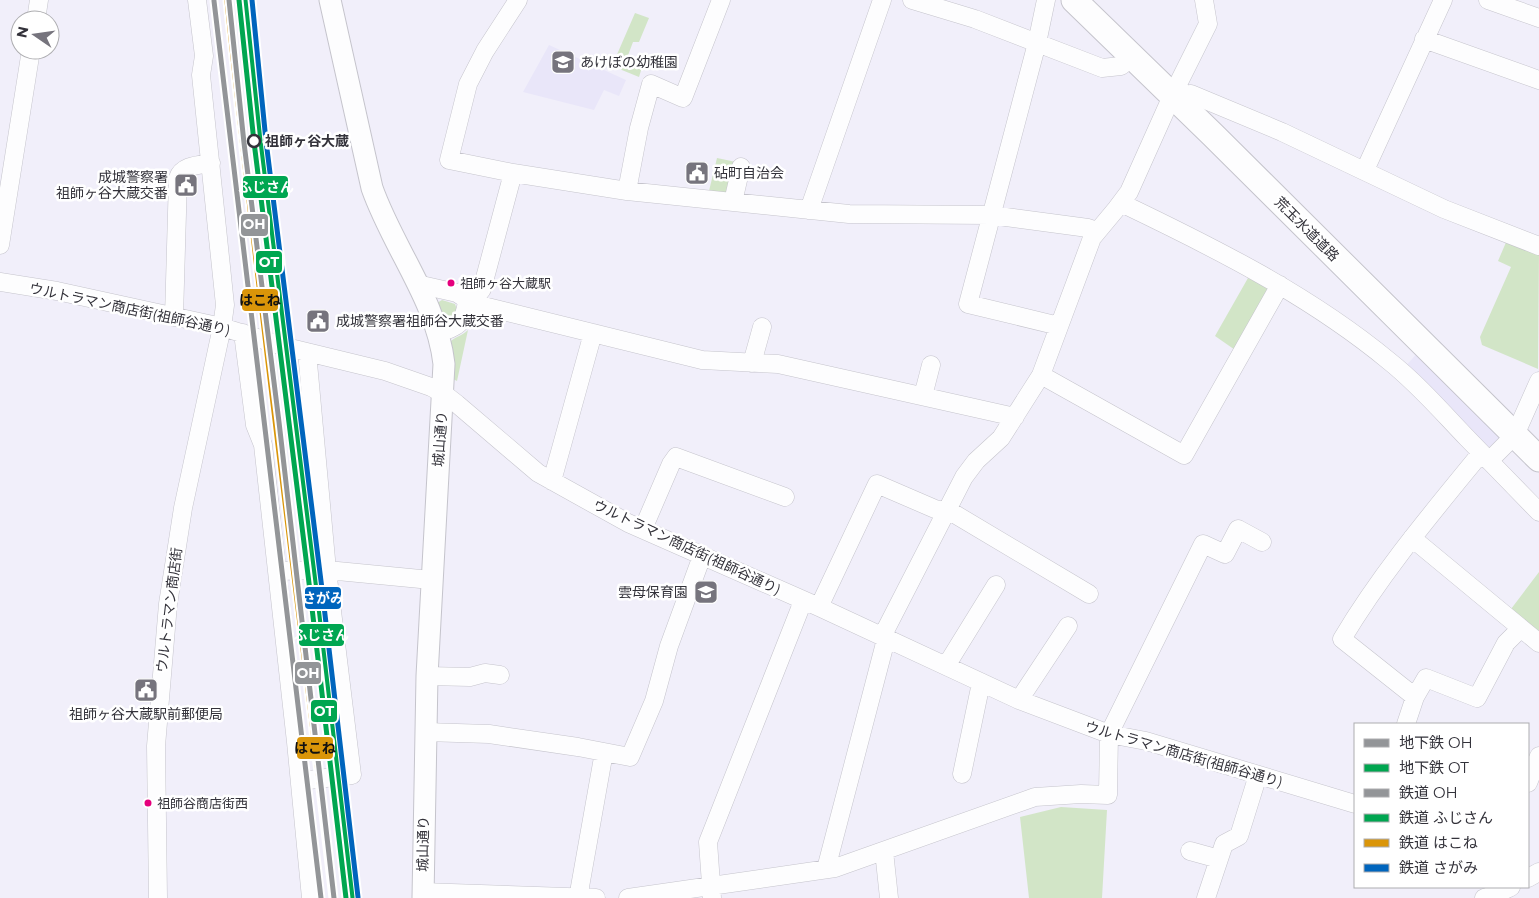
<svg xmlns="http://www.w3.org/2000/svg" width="1539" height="898" font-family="Montserrat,'Noto Sans JP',sans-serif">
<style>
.built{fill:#e9e6f9}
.green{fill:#d2e5c7}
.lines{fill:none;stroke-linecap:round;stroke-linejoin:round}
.minor-casing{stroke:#c5c4cc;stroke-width:19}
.tertiary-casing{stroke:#c5c4cc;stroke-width:23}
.secondary-casing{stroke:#c5c4cc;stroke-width:27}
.minor{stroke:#fdfdfe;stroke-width:18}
.tertiary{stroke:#fdfdfe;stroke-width:21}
.secondary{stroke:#fdfdfe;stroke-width:25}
.rail-1-casing{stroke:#fff;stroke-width:9}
.rail-2-casing{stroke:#fff;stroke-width:9}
.rail-3-casing{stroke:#fff;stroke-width:9}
.rail-4-casing{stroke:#fff;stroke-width:9}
.rail-1{stroke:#939598;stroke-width:5}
.rail-2{stroke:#00a651;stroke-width:5}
.rail-3{stroke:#da9509;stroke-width:5}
.rail-4{stroke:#0065bd;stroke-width:5}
.metro-1-casing{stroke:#fff;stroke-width:9}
.metro-2-casing{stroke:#fff;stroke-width:9}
.metro-1{stroke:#939598;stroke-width:5}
.metro-2{stroke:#00a650;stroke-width:5}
.stop-dot{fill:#fff;stroke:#33323a;stroke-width:2.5}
.bus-dot{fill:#e5007d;stroke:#fff;stroke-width:2}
.labels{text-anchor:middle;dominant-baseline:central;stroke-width:5;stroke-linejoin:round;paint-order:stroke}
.bus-label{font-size:13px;fill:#33323a;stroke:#fff;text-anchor:start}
.poi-label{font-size:14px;fill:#33323a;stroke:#fff;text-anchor:start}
.stop-label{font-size:14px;font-weight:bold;fill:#33323a;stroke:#fff;text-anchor:start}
.street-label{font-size:14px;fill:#33323a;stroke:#fff}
.line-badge{stroke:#fff;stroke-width:2}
.badge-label{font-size:14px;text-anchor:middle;font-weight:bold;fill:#fff}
.pale-badge-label{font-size:14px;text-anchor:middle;font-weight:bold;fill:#111}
</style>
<rect width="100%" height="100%" fill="#f1effa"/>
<path class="built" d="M 549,45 L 626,80 L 619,96 L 604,90 L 594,110 L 523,92 Z
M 1421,349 L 1509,434 L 1486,449 L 1403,369 Z"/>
<path class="green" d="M 635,13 L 649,18 L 639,42 L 633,42 L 627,58 L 643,64 L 639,77 L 612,66 Z
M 717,158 L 736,162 L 729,194 L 708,195 Z
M 1507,240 L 1539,251 L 1538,369 L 1482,345 L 1480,337 L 1511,267 L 1498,261 Z
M 1248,278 L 1273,290 L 1238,352 L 1215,336 Z
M 442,300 L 455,304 L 457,310 L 453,318 L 447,319 L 443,317 L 437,303 Z
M 468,330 L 457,381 L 453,379 L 449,343 C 454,337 462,336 468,330 Z
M 1539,572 L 1539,633 L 1511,609 Z
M 1061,807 L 1107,810 L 1102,898 L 1029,898 L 1020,817 Z"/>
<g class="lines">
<g class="minor-casing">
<path id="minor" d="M 518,0 L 485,51 L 468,84 L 449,160 L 513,173 L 627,191 L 849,214 L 991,215 L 1088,228 L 1097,231
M 912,0 L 975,19 L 1102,68 L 1121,66 L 1132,57
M 1046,0 L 1037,43 L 968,304 L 1059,326
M 1488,0 L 1539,18
M 36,20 L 39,0
M 1424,39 L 1539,80
M 1172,96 L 1191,94 L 1282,132 L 1444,209 L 1539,246
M 1365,170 L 1443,0
M 627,191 L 639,128 L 651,84 L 683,98 L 721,0
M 733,202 L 741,167
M 1121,203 C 1215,248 1309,295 1389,361 C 1418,384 1442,412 1467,438 C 1491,463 1515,487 1539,512
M 809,210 L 882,0
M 0,245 L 31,50
M 0,282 L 57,291 L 222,327 L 286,347 L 385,371 L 431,387 L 444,394 L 457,404 L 538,473 L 628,523 L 819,607 L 1019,700 L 1109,734 L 1146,741 L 1355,804
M 417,284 L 457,293 L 463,297 L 467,302 C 463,325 459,326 438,333
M 467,302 L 702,360 L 778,364 L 1015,417
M 467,302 L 479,293 L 482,289 L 513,173
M 174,317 L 178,178 C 182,165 200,165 211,163
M 243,333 L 255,425 L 263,445 L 296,742 L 311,898
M 752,363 L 762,327
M 1041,375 L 1184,455 L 1280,285
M 923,396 L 931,365
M 1489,461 L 1515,435 L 1539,381
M 552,481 L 593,333
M 643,529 L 671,464 L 676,457 L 785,497
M 1412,538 L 1539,643
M 277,571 L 327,570 L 431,580
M 819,607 L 877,484 L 935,509 L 953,513 L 1089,594
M 946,666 L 996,585
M 427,676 L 470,677 L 485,673 L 500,675
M 1415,697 L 1426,678 L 1477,698 L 1506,643 L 1521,628
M 1019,700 L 1068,626
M 1406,724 L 1415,697 L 1342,639 C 1382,572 1432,513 1481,453
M 425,732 L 489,734 L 578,747 L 630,757 L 654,701 L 669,646 L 702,556
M 962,774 L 981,683
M 300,781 L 352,775 L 327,570 L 307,352
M 1528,783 L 1539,756
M 884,851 L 889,898
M 1190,851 L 1219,859
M 826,869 L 884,647 L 886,629 L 964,477 L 976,461 L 1001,438 L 1041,375 L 1092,238 L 1117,208 L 1129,192 L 1172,96 L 1208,24 L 1204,0
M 1528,878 L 1539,872
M 422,892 L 596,898
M 158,898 L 156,746 L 168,604 L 183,508 L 222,327 L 225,305 L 201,75 L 204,56 L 197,0
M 578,898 L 604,752
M 628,898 L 835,868 L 1035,797 L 1081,794 L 1108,795 L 1109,734 L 1203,544 L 1225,554 L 1238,529 L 1262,542
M 712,898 L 708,842 L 803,601
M 1206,898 L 1224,844 L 1239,836 L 1258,775
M 1484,898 L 1496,894 L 1511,887"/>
</g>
<g class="tertiary-casing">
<path id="tertiary" d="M 330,0 L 372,188 C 393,248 437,301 444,364 L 427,676 L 423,898"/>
</g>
<g class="secondary-casing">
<path id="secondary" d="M 1074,0 L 1213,135 L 1539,459"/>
</g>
<use href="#minor" class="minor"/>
<use href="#tertiary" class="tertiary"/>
<use href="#secondary" class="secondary"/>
<g class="rail-1-casing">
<path id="rail-1" d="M 214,1 L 321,898"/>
</g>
<g class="rail-2-casing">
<path id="rail-2" d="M 245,0 L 260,141 L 316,590 L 352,897"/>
</g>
<g class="rail-3-casing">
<path id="rail-3" d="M 227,1 C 258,301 298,599 333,898"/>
</g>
<g class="rail-4-casing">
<path id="rail-4" d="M 252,0 L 266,141 L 322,589 L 358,897"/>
</g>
<use href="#rail-1" class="rail-1"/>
<use href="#rail-2" class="rail-2"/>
<use href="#rail-3" class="rail-3"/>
<use href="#rail-4" class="rail-4"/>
<g class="metro-1-casing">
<path id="metro-1" d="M 229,0 L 244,143 L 279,422 L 334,898"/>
</g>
<g class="metro-2-casing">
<path id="metro-2" d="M 239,0 L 254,142 L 310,591 L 346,898"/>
</g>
<use href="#metro-1" class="metro-1"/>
<use href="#metro-2" class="metro-2"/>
</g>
<defs>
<g id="school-square" transform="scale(1.25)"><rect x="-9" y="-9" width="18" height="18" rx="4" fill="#76747d" stroke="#fff"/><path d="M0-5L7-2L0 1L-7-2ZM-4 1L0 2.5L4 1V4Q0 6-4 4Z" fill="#fff"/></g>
<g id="civic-square" transform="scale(1.25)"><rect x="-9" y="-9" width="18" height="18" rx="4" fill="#76747d" stroke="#fff"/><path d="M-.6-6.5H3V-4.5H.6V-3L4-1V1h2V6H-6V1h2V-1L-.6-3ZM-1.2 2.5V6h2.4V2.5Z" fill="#fff"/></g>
</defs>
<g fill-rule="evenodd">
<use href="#school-square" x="563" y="62"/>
<use href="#civic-square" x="697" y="173"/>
<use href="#civic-square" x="186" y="185"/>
<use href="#civic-square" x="318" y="321"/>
<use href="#school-square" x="706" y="592"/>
<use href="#civic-square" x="146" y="690"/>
</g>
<circle class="stop-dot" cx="254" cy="141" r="6"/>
<g class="bus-dot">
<circle cx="451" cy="283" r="4.5"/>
<circle cx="148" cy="803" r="4.5"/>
</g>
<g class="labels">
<g class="bus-label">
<text x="460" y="283">祖師ヶ谷大蔵駅</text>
<text x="157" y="803">祖師谷商店街西</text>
</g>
<g class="poi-label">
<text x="580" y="62">あけぼの幼稚園</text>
<text x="714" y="173">砧町自治会</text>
<text x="168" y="177" text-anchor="end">成城警察署<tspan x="168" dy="16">祖師ヶ谷大蔵交番</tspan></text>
<text x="336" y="321">成城警察署祖師谷大蔵交番</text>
<text x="688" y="592" text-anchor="end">雲母保育園</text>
<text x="146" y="714" text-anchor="middle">祖師ヶ谷大蔵駅前郵便局</text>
</g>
<g class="stop-label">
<text x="265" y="141">祖師ヶ谷大蔵</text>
</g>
<g class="street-label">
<text transform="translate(1307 229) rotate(45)">荒玉水道道路</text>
<text transform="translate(130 309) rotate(12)">ウルトラマン商店街(祖師谷通り)</text>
<text transform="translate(440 439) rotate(-86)">城山通り</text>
<text transform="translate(687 547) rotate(25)">ウルトラマン商店街(祖師谷通り)</text>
<text transform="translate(169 610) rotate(-83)">ウルトラマン商店街</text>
<text transform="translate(1184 754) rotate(16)">ウルトラマン商店街(祖師谷通り)</text>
<text transform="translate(423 844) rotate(-89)">城山通り</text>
</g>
</g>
<g class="line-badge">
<rect x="242" y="175" width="47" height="24" rx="5" fill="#00a651"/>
<rect x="240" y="213" width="29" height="24" rx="5" fill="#939598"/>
<rect x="255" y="250" width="28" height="24" rx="5" fill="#00a650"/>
<rect x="241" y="288" width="38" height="24" rx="5" fill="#da9509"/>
<rect x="304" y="586" width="38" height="24" rx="5" fill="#0065bd"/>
<rect x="298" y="623" width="47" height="24" rx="5" fill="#00a651"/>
<rect x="294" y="661" width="28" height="24" rx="5" fill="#939598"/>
<rect x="310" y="699" width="28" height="24" rx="5" fill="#00a650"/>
<rect x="296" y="736" width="38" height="24" rx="5" fill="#da9509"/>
</g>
<g class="badge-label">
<text x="266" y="192">ふじさん</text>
<text x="254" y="229">OH</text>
<text x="269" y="267">OT</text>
<text x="323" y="603">さがみ</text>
<text x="321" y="640">ふじさん</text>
<text x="308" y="678">OH</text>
<text x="324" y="716">OT</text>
</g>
<g class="pale-badge-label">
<text x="260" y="305">はこね</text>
<text x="315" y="753">はこね</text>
</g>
<rect x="1354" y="723" width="175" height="165" fill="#ffffff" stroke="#adadb0"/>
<rect x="1364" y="739" width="25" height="8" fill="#939598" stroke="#adadb0"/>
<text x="1399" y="748" font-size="15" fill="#33323a">地下鉄 OH</text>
<rect x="1364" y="764" width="25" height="8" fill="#00a650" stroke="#adadb0"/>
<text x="1399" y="773" font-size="15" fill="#33323a">地下鉄 OT</text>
<rect x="1364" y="789" width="25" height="8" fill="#939598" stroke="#adadb0"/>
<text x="1399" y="798" font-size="15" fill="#33323a">鉄道 OH</text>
<rect x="1364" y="814" width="25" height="8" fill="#00a651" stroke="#adadb0"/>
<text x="1399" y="823" font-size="15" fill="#33323a">鉄道 ふじさん</text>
<rect x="1364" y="839" width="25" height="8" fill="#da9509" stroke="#adadb0"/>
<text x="1399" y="848" font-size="15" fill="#33323a">鉄道 はこね</text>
<rect x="1364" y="864" width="25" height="8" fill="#0065bd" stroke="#adadb0"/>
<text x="1399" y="873" font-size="15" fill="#33323a">鉄道 さがみ</text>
<g transform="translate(35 35) rotate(283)"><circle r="24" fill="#ffffff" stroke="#adadb0"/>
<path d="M0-4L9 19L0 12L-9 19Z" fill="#76747d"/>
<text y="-8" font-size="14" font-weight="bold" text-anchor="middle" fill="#33323a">N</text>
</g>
</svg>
